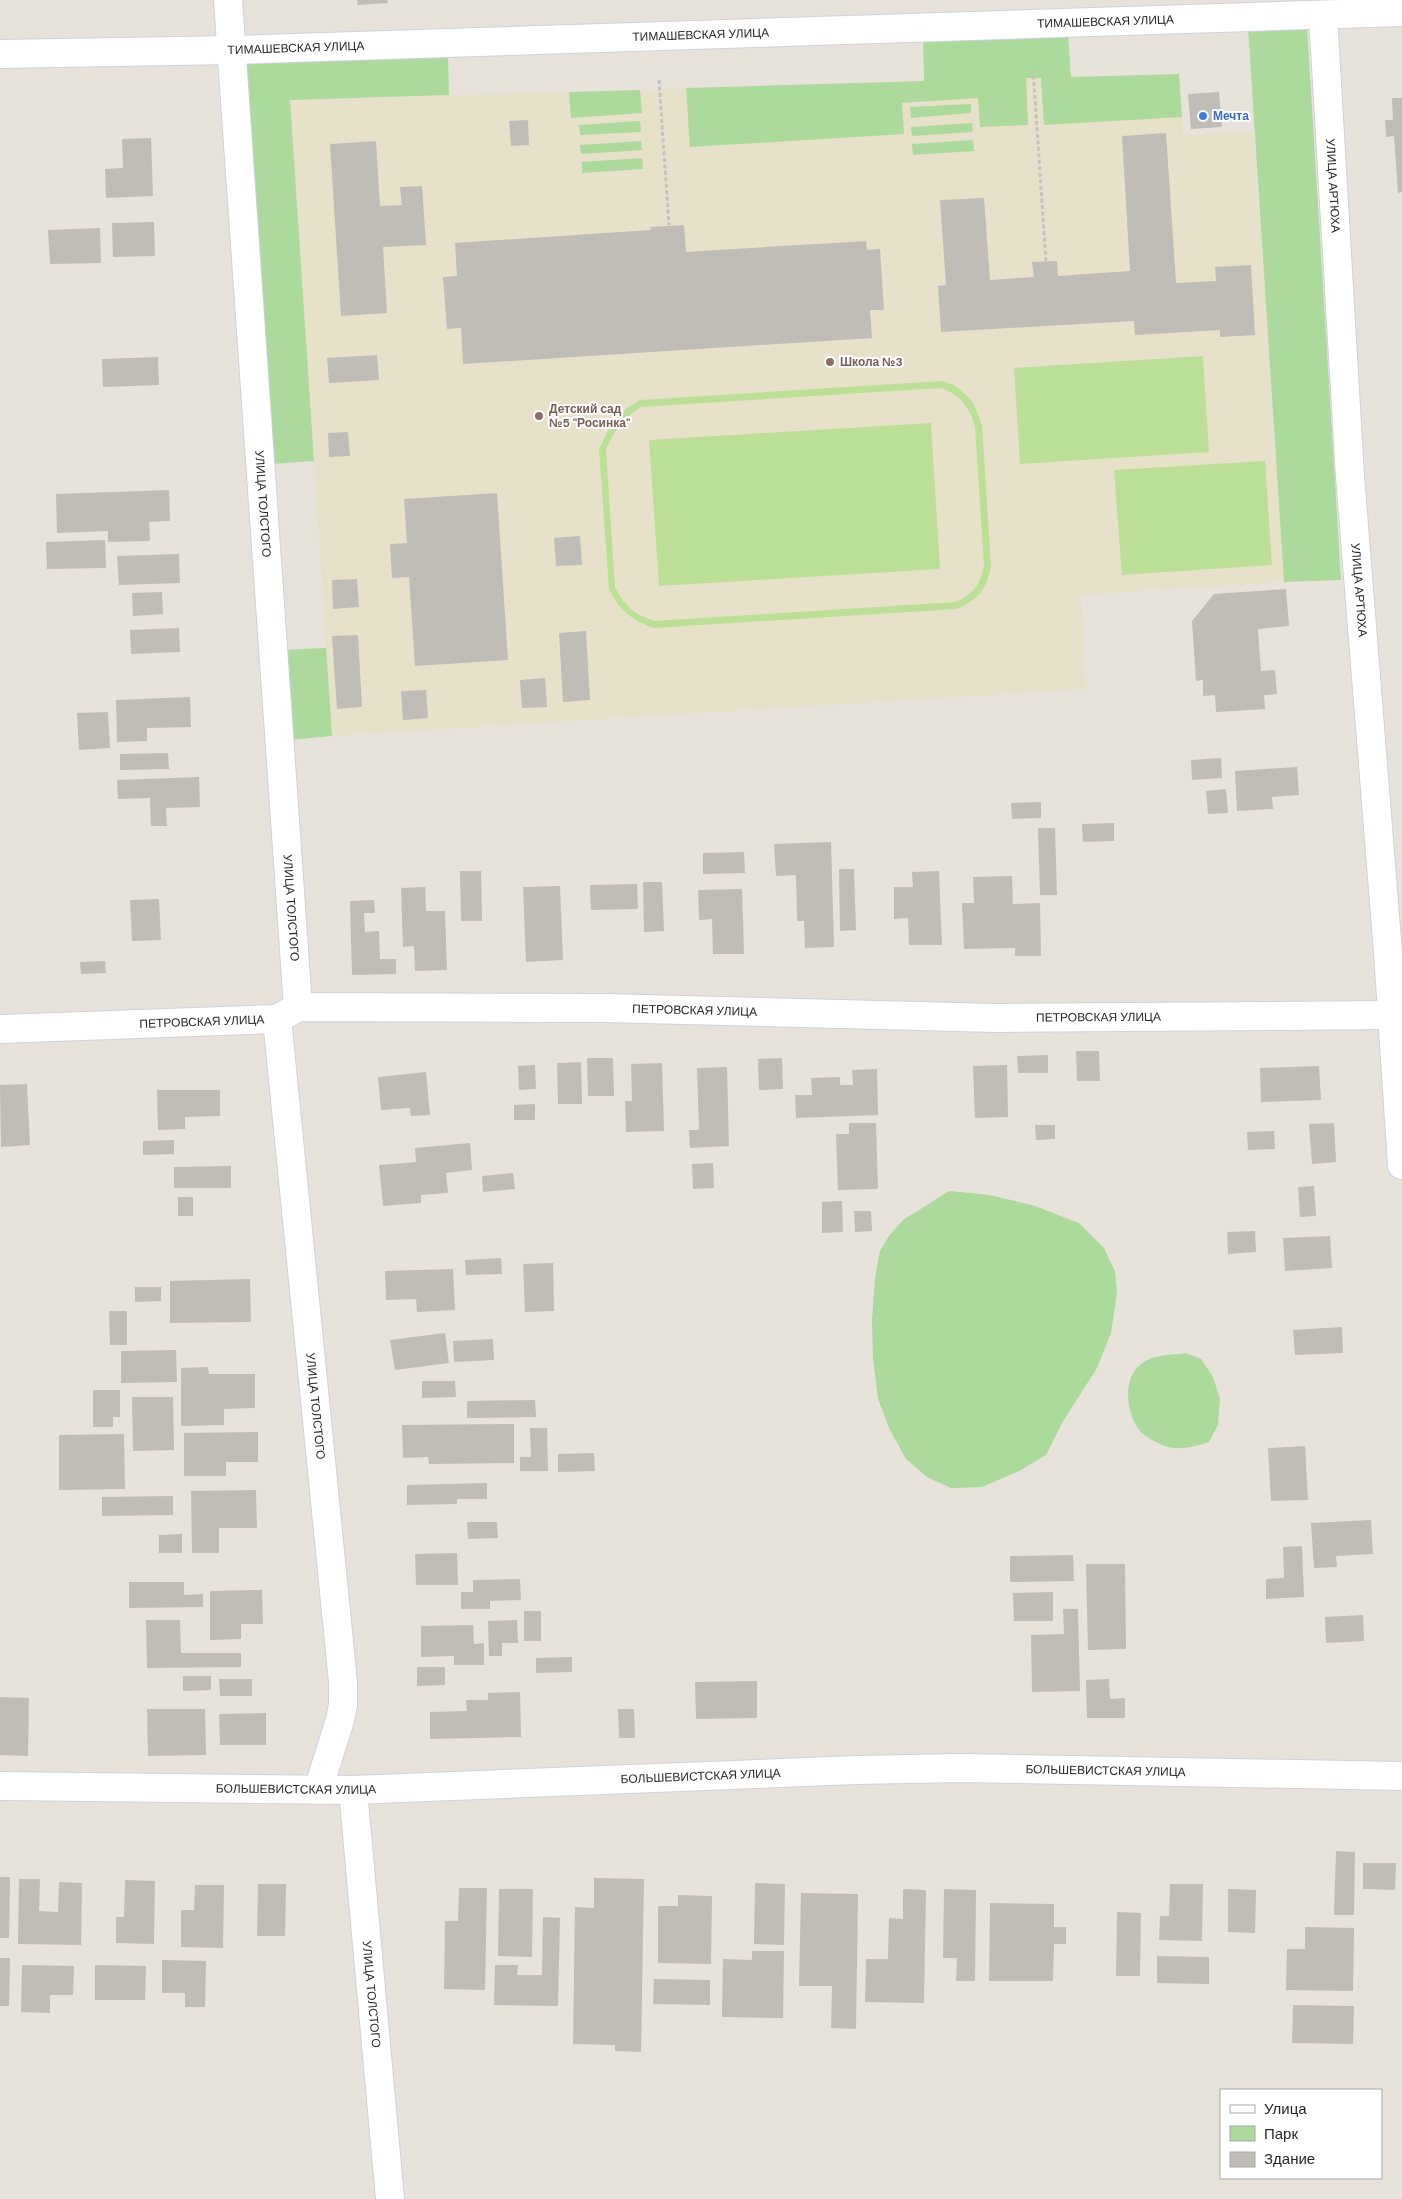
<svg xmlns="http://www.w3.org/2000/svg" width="1402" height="2199" font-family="'DM Sans',sans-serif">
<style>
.education{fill:#e8e1ca}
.green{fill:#acd99c}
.pitch{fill:#bcdf98;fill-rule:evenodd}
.building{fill:#c0bcb6}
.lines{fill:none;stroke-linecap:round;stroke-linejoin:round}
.minor-casing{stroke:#cfd1de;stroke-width:30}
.path{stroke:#c3c3c3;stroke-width:3;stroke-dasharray:4 2.5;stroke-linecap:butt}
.minor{stroke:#fff;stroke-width:28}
.shop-dot{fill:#3f7fe0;stroke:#fff;stroke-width:2}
.education-dot{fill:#8d6e63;stroke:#fff;stroke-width:2}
.labels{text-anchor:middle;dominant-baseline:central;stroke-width:4;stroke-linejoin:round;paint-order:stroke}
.street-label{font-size:12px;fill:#272727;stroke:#fff}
.shop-label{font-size:12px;font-weight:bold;fill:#366cbe;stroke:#fff;text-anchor:start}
.education-label{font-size:12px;font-weight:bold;fill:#785e54;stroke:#fff;text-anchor:start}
</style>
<rect width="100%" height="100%" fill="#e8e3da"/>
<path class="education" d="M 1179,74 L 1183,136 L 1254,131 L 1284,582 L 1081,595 L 1086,689 L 332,736 L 290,100 Z"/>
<path class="green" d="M 1307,26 L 1341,580 L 1284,582 L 1248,27 Z
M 1068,33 L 1071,77 L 1179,74 L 1182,117 L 1044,125 L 1041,78 L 1026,78 L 1028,125 L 980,127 L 978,98 L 902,103 L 904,134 L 690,147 L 686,88 L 924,81 L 923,38 Z
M 448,54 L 449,95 L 290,100 L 314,461 L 271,464 L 246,61 Z
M 640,90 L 642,113 L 571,118 L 569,92 Z
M 971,104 L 971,113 L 911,118 L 910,107 Z
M 640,121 L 641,132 L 580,135 L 579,125 Z
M 972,123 L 973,132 L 912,136 L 911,127 Z
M 973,140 L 974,151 L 913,155 L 912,144 Z
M 641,141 L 642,150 L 581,154 L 580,145 Z
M 642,158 L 643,169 L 582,173 L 582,162 Z
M 326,648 L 332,736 L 289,740 L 283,650 Z
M 949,1191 L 990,1195 L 1035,1206 L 1079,1223 L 1104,1248 L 1115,1271 L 1117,1292 L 1111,1333 L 1097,1368 L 1062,1423 L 1046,1455 L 1019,1471 L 982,1487 L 951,1488 L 927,1477 L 906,1459 L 890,1430 L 878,1399 L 873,1358 L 872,1321 L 875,1278 L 880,1251 L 889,1236 L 903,1220 Z
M 1186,1353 L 1201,1359 L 1213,1377 L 1220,1399 L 1218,1425 L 1209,1442 C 1193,1447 1176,1452 1160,1444 C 1154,1441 1144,1436 1140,1431 C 1126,1414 1122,1378 1141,1364 C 1154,1354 1171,1355 1186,1353 Z"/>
<path class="pitch" d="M 1203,356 L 1209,452 L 1020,464 L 1014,368 Z
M 942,381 L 954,385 L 964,393 L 973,402 L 982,425 L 991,565 C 988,588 978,600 957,609 L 654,628 C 632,621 619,610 609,589 L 599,449 L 610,426 L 628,407 L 640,400 ZM 941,388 C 960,395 970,407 975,427 L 984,565 C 981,584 973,595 955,602 L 655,621 C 636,616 623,605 615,587 L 606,450 C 613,431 624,418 641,407 Z
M 931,423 L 940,569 L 659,586 L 649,440 Z
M 1265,461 L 1272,565 L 1122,575 L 1114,470 Z"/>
<path class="building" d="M 357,0 L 387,0 L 388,3 L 358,5 Z
M 1219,92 L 1222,127 L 1191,129 L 1188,94 Z
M 1392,98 L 1402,98 L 1402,192 L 1398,193 L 1394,136 L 1386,137 L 1385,120 L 1393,120 Z
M 528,120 L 529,145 L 511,146 L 509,121 Z
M 1166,133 L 1176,283 L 1216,281 L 1215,267 L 1251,265 L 1255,335 L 1220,337 L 1220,330 L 1135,335 L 1134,321 L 941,332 L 938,286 L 946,285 L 940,200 L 984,198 L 990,280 L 1034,277 L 1032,262 L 1057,261 L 1058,276 L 1130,271 L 1122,136 Z
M 151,138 L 153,196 L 106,198 L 105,169 L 123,168 L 122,139 Z
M 376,141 L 380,206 L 402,205 L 400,187 L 422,186 L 426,245 L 383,247 L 387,313 L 341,316 L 330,144 Z
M 154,222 L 155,256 L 113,257 L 112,223 Z
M 684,225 L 686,252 L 866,241 L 867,250 L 880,249 L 884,310 L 870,310 L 872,338 L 463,364 L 461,328 L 447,329 L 443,277 L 457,276 L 455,243 L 651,230 L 650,227 Z
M 100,228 L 101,263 L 50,264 L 48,230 Z
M 377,355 L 379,380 L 329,383 L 327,358 Z
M 158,357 L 159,385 L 103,387 L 102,359 Z
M 348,432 L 350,456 L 329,457 L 328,433 Z
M 169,490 L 170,521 L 149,522 L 150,541 L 108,542 L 108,531 L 57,533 L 56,494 Z
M 497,493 L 508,660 L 415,666 L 409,577 L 392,578 L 390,544 L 407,543 L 404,499 Z
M 580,536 L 582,565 L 556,566 L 554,538 Z
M 105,540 L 106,568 L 47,569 L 46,542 Z
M 179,554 L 180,583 L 119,585 L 117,556 Z
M 357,579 L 359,607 L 333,609 L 332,580 Z
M 1286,589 L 1289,626 L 1258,629 L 1261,671 L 1275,670 L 1277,694 L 1264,695 L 1265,709 L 1216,712 L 1215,695 L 1203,696 L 1203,680 L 1196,681 L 1192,621 L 1214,594 Z
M 162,592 L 163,614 L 133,616 L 132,593 Z
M 179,628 L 180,652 L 131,654 L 130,630 Z
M 586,631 L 590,700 L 563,702 L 559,633 Z
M 358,635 L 362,707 L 337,709 L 332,636 Z
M 545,678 L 547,707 L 522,708 L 520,680 Z
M 426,690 L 428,718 L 403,720 L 401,691 Z
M 190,697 L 191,727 L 147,728 L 147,741 L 117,742 L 116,700 Z
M 108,712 L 110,748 L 79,750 L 77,713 Z
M 168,753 L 169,769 L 120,770 L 120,754 Z
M 1221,758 L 1222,778 L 1192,780 L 1191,760 Z
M 1297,767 L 1299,795 L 1272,797 L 1273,809 L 1237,811 L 1235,771 Z
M 199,777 L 200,807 L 166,808 L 167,826 L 151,826 L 150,798 L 118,799 L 117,780 Z
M 1226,789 L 1228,813 L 1208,814 L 1206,791 Z
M 1041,802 L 1041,818 L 1012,819 L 1011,803 Z
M 1114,823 L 1114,841 L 1083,842 L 1082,824 Z
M 1038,828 L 1055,828 L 1057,895 L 1040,895 Z
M 831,842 L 834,947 L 805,948 L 804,921 L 797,921 L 796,875 L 776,876 L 774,844 Z
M 744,852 L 745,873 L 703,874 L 703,853 Z
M 839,869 L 854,869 L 856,930 L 840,931 Z
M 460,871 L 481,871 L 482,921 L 461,921 Z
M 939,871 L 942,945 L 909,945 L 908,918 L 894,919 L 894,887 L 913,887 L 912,872 Z
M 1012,876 L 1013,904 L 1040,903 L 1041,956 L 1015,956 L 1015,948 L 964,949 L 962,903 L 974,903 L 973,877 Z
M 643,882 L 662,882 L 664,931 L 644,932 Z
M 637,884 L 638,909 L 591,910 L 590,885 Z
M 560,886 L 563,960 L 526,962 L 523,887 Z
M 425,887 L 426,911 L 445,911 L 447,970 L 415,971 L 414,946 L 403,947 L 401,888 Z
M 742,889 L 744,954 L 713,954 L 712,919 L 699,920 L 698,890 Z
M 159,899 L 161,940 L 132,941 L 130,900 Z
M 374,900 L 375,913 L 364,913 L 365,932 L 379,931 L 380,959 L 396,959 L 396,974 L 352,975 L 350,901 Z
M 105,961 L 106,973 L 81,974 L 80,962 Z
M 1076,1051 L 1099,1051 L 1100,1081 L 1077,1081 Z
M 1048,1055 L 1048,1073 L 1018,1073 L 1017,1056 Z
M 587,1058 L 613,1058 L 614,1096 L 588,1096 Z
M 782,1058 L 783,1089 L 759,1090 L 758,1059 Z
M 581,1062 L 582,1104 L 558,1104 L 557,1063 Z
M 662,1063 L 664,1131 L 626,1132 L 625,1101 L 632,1101 L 631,1064 Z
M 535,1065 L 536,1089 L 519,1090 L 518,1066 Z
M 1007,1065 L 1008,1117 L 975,1118 L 973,1066 Z
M 1319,1066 L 1321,1100 L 1261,1102 L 1260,1068 Z
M 727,1067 L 729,1146 L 690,1148 L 689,1130 L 699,1130 L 697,1068 Z
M 877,1069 L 878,1115 L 796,1118 L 795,1095 L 812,1095 L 811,1078 L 840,1077 L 840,1085 L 853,1085 L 852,1070 Z
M 426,1072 L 430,1115 L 411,1116 L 410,1108 L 381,1110 L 378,1077 Z
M 27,1084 L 30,1145 L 1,1147 L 0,1085 Z
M 157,1090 L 220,1090 L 220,1116 L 185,1117 L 185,1129 L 158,1130 Z
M 535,1104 L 535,1120 L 514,1120 L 514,1105 Z
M 849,1123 L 876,1123 L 878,1189 L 838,1190 L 836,1134 L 849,1134 Z
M 1334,1123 L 1336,1162 L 1312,1164 L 1309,1124 Z
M 1035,1125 L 1055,1125 L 1055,1139 L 1036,1140 Z
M 1274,1131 L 1275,1149 L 1248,1150 L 1247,1132 Z
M 174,1140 L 174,1154 L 143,1155 L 143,1141 Z
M 470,1143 L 472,1170 L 446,1173 L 448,1193 L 421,1195 L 421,1203 L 383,1206 L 379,1165 L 416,1162 L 415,1148 Z
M 713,1163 L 714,1188 L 693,1189 L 692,1164 Z
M 231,1166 L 231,1188 L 174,1188 L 174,1167 Z
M 513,1173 L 515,1189 L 483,1192 L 482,1176 Z
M 1314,1186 L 1316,1216 L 1300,1217 L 1298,1187 Z
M 178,1197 L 193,1197 L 193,1216 L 178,1216 Z
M 842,1201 L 843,1232 L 822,1233 L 822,1202 Z
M 854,1211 L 871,1211 L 872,1231 L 855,1232 Z
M 1255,1231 L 1256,1252 L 1228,1254 L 1227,1232 Z
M 1330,1236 L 1332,1268 L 1285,1271 L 1283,1238 Z
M 501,1258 L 502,1274 L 466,1275 L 465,1260 Z
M 553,1263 L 554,1311 L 525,1312 L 523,1264 Z
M 453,1269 L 455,1310 L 417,1312 L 416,1299 L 386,1300 L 385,1271 Z
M 250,1279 L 251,1322 L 170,1323 L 170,1281 Z
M 135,1287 L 161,1287 L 161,1301 L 135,1302 Z
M 109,1311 L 127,1311 L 127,1345 L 110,1345 Z
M 1342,1327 L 1343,1353 L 1295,1355 L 1293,1330 Z
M 445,1333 L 449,1363 L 395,1370 L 390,1340 Z
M 493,1339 L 494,1360 L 454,1362 L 453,1341 Z
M 176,1350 L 177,1382 L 121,1383 L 121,1351 Z
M 208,1367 L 209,1374 L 255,1374 L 255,1408 L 224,1409 L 224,1425 L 181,1426 L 181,1368 Z
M 422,1381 L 455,1381 L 456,1397 L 422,1398 Z
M 93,1390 L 120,1390 L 120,1417 L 113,1417 L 113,1427 L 93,1427 Z
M 132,1397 L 173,1397 L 174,1450 L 133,1451 Z
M 535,1400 L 536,1417 L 467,1418 L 467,1401 Z
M 514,1424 L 514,1463 L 429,1464 L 428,1457 L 403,1458 L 402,1425 Z
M 530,1428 L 547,1428 L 548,1471 L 520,1471 L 520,1457 L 531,1457 Z
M 258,1432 L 258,1462 L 226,1462 L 226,1476 L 184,1476 L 184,1433 Z
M 124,1434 L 125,1489 L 59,1490 L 59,1435 Z
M 1305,1446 L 1308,1500 L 1271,1501 L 1268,1448 Z
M 594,1453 L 595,1471 L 558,1472 L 558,1454 Z
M 487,1483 L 487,1499 L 457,1499 L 457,1504 L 407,1505 L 407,1485 Z
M 256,1490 L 257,1528 L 219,1528 L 219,1553 L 192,1553 L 191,1491 Z
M 173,1496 L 173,1515 L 102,1516 L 102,1497 Z
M 1371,1520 L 1373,1554 L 1336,1556 L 1337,1567 L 1314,1568 L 1311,1523 Z
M 467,1522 L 497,1522 L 498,1538 L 468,1539 Z
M 182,1534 L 182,1553 L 159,1553 L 159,1535 Z
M 1302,1546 L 1304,1597 L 1266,1599 L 1266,1579 L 1284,1578 L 1283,1547 Z
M 457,1553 L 458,1585 L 416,1585 L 415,1554 Z
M 1073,1555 L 1074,1581 L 1010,1582 L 1010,1556 Z
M 1086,1564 L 1125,1564 L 1126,1649 L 1088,1650 Z
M 520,1579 L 521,1600 L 490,1601 L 490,1609 L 461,1609 L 461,1592 L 473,1592 L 473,1580 Z
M 129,1582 L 184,1582 L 184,1595 L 203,1594 L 203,1607 L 129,1608 Z
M 262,1590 L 263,1624 L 241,1624 L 241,1639 L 210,1640 L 210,1591 Z
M 1053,1592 L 1053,1621 L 1014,1621 L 1013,1593 Z
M 1063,1609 L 1078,1609 L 1080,1691 L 1032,1692 L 1031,1635 L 1064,1634 Z
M 524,1611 L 541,1611 L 541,1641 L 524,1641 Z
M 1363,1615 L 1364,1641 L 1326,1643 L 1325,1617 Z
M 146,1620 L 180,1620 L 181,1653 L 241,1653 L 241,1667 L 147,1668 Z
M 517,1620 L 518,1643 L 502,1643 L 502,1656 L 489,1656 L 488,1621 Z
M 473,1625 L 474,1644 L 484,1643 L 484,1665 L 454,1665 L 454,1656 L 421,1657 L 421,1626 Z
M 572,1657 L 572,1672 L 536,1673 L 536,1658 Z
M 417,1667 L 445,1667 L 445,1685 L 417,1686 Z
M 183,1676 L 211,1676 L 211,1690 L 183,1691 Z
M 219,1679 L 252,1679 L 252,1696 L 220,1696 Z
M 1109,1679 L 1110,1699 L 1125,1698 L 1125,1718 L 1087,1718 L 1086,1680 Z
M 757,1681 L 757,1718 L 696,1719 L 695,1682 Z
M 520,1692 L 521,1737 L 430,1739 L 430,1712 L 467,1711 L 466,1700 L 488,1700 L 488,1693 Z
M 0,1697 L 29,1698 L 28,1756 L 0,1755 Z
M 147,1709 L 205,1709 L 206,1755 L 148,1756 Z
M 618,1709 L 634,1709 L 635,1738 L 619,1738 Z
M 266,1713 L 266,1745 L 220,1745 L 219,1714 Z
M 1336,1851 L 1355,1852 L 1354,1915 L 1334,1915 Z
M 1363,1863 L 1396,1863 L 1395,1890 L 1363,1889 Z
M 0,1877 L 10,1877 L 9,1938 L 0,1938 Z
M 594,1878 L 644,1879 L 641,2052 L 615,2051 L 615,2045 L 573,2044 L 575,1907 L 594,1908 Z
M 19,1879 L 40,1879 L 39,1911 L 58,1912 L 59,1882 L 82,1883 L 81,1945 L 18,1944 Z
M 125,1880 L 155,1881 L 154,1944 L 116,1943 L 116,1917 L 124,1917 Z
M 755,1883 L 785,1884 L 784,1945 L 754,1944 Z
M 258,1884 L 286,1884 L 285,1936 L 257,1936 Z
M 1170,1884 L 1203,1884 L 1202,1941 L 1159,1940 L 1160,1916 L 1169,1916 Z
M 195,1885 L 224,1885 L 223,1948 L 181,1947 L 181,1910 L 194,1910 Z
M 459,1888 L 487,1888 L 485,1990 L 444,1989 L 445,1921 L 458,1921 Z
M 499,1889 L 533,1889 L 532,1957 L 498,1956 Z
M 903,1889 L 926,1890 L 924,2003 L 865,2002 L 866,1959 L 888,1959 L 889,1918 L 903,1919 Z
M 944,1889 L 976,1890 L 975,1981 L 956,1981 L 957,1958 L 943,1958 Z
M 1228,1889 L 1256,1890 L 1255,1933 L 1228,1932 Z
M 801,1893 L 858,1894 L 856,2029 L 831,2028 L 832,1986 L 799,1986 Z
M 678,1895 L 712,1896 L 711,1964 L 658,1963 L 658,1906 L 678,1906 Z
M 990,1903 L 1054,1904 L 1054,1927 L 1066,1927 L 1066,1944 L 1054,1944 L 1053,1981 L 989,1981 Z
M 1117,1912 L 1141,1913 L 1140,1976 L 1116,1976 Z
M 543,1917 L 560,1918 L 558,2006 L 494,2005 L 495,1965 L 518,1965 L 517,1975 L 542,1975 Z
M 1305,1927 L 1354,1928 L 1353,1991 L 1286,1990 L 1287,1949 L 1305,1949 Z
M 752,1951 L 784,1951 L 783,2018 L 722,2017 L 723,1959 L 752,1960 Z
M 1157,1956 L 1209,1957 L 1209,1984 L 1157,1983 Z
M 0,1958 L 10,1958 L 9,2006 L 0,2006 Z
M 162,1960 L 206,1961 L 205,2007 L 185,2007 L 185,1993 L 162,1993 Z
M 22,1965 L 74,1966 L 73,1995 L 50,1995 L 50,2013 L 21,2012 Z
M 95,1965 L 146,1966 L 145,2000 L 95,2000 Z
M 654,1979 L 710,1980 L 710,2005 L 653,2004 Z
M 1293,2005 L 1354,2006 L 1353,2044 L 1292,2043 Z"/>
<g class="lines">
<g class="minor-casing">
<g id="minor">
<path id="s1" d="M 228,0 L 298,1007"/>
<path id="s2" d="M 1323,15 L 1350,476 L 1388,953 L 1402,1165"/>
<path id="s3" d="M 0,54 L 233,50 L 1402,12"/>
<path id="s4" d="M 277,1019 L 343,1682 L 343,1705 L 340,1720 L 318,1790"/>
<path id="s5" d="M 0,1029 L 277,1019 L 298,1007 L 604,1008 L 996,1018 L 1392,1015"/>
<path id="s6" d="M 0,1786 L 353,1790 L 856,1770 L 960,1768 L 1402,1776"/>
<path id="s7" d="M 353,1790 L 390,2199"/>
</g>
</g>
<path class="path" d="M 1033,69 L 1046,262
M 659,80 L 669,225"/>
<use href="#minor" class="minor"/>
</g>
<circle class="shop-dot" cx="1203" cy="116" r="5"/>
<g class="education-dot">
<circle cx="830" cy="362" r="5"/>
<circle cx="539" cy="416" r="5"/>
</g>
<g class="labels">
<g class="street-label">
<text stroke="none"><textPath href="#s3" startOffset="1106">ТИМАШЕВСКАЯ УЛИЦА</textPath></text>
<text stroke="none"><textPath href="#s3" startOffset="701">ТИМАШЕВСКАЯ УЛИЦА</textPath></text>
<text stroke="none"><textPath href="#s3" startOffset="296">ТИМАШЕВСКАЯ УЛИЦА</textPath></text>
<text stroke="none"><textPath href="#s2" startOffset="171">УЛИЦА АРТЮХА</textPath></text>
<text stroke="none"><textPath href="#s1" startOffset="505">УЛИЦА ТОЛСТОГО</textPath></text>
<text stroke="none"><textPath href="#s2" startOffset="576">УЛИЦА АРТЮХА</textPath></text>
<text stroke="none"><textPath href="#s1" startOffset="910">УЛИЦА ТОЛСТОГО</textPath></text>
<text stroke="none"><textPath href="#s5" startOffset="698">ПЕТРОВСКАЯ УЛИЦА</textPath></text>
<text stroke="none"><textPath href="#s5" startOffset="1102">ПЕТРОВСКАЯ УЛИЦА</textPath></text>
<text stroke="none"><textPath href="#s5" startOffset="202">ПЕТРОВСКАЯ УЛИЦА</textPath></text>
<text stroke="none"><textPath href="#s4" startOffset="389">УЛИЦА ТОЛСТОГО</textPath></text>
<text stroke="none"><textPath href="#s6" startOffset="1106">БОЛЬШЕВИСТСКАЯ УЛИЦА</textPath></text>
<text stroke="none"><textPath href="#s6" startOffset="701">БОЛЬШЕВИСТСКАЯ УЛИЦА</textPath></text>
<text stroke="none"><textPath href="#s6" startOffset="296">БОЛЬШЕВИСТСКАЯ УЛИЦА</textPath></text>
<text stroke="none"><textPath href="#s7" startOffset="205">УЛИЦА ТОЛСТОГО</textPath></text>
</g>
<g class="shop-label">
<text x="1213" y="116">Мечта</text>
</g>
<g class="education-label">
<text x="840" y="362">Школа №3</text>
<text x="549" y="409">Детский сад<tspan x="549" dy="14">№5 "Росинка"</tspan></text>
</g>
</g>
<rect x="1220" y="2089" width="162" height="90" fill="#ffffff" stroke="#a9a9a9"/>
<rect x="1230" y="2105" width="25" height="8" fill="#ffffff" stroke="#a9a9a9"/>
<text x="1264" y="2114" font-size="15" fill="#272727">Улица</text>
<rect x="1230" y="2126" width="25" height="15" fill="#acd99c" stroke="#a9a9a9"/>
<text x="1264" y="2139" font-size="15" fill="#272727">Парк</text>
<rect x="1230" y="2152" width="25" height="15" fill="#c0bcb6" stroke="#a9a9a9"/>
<text x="1264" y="2164" font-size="15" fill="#272727">Здание</text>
</svg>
